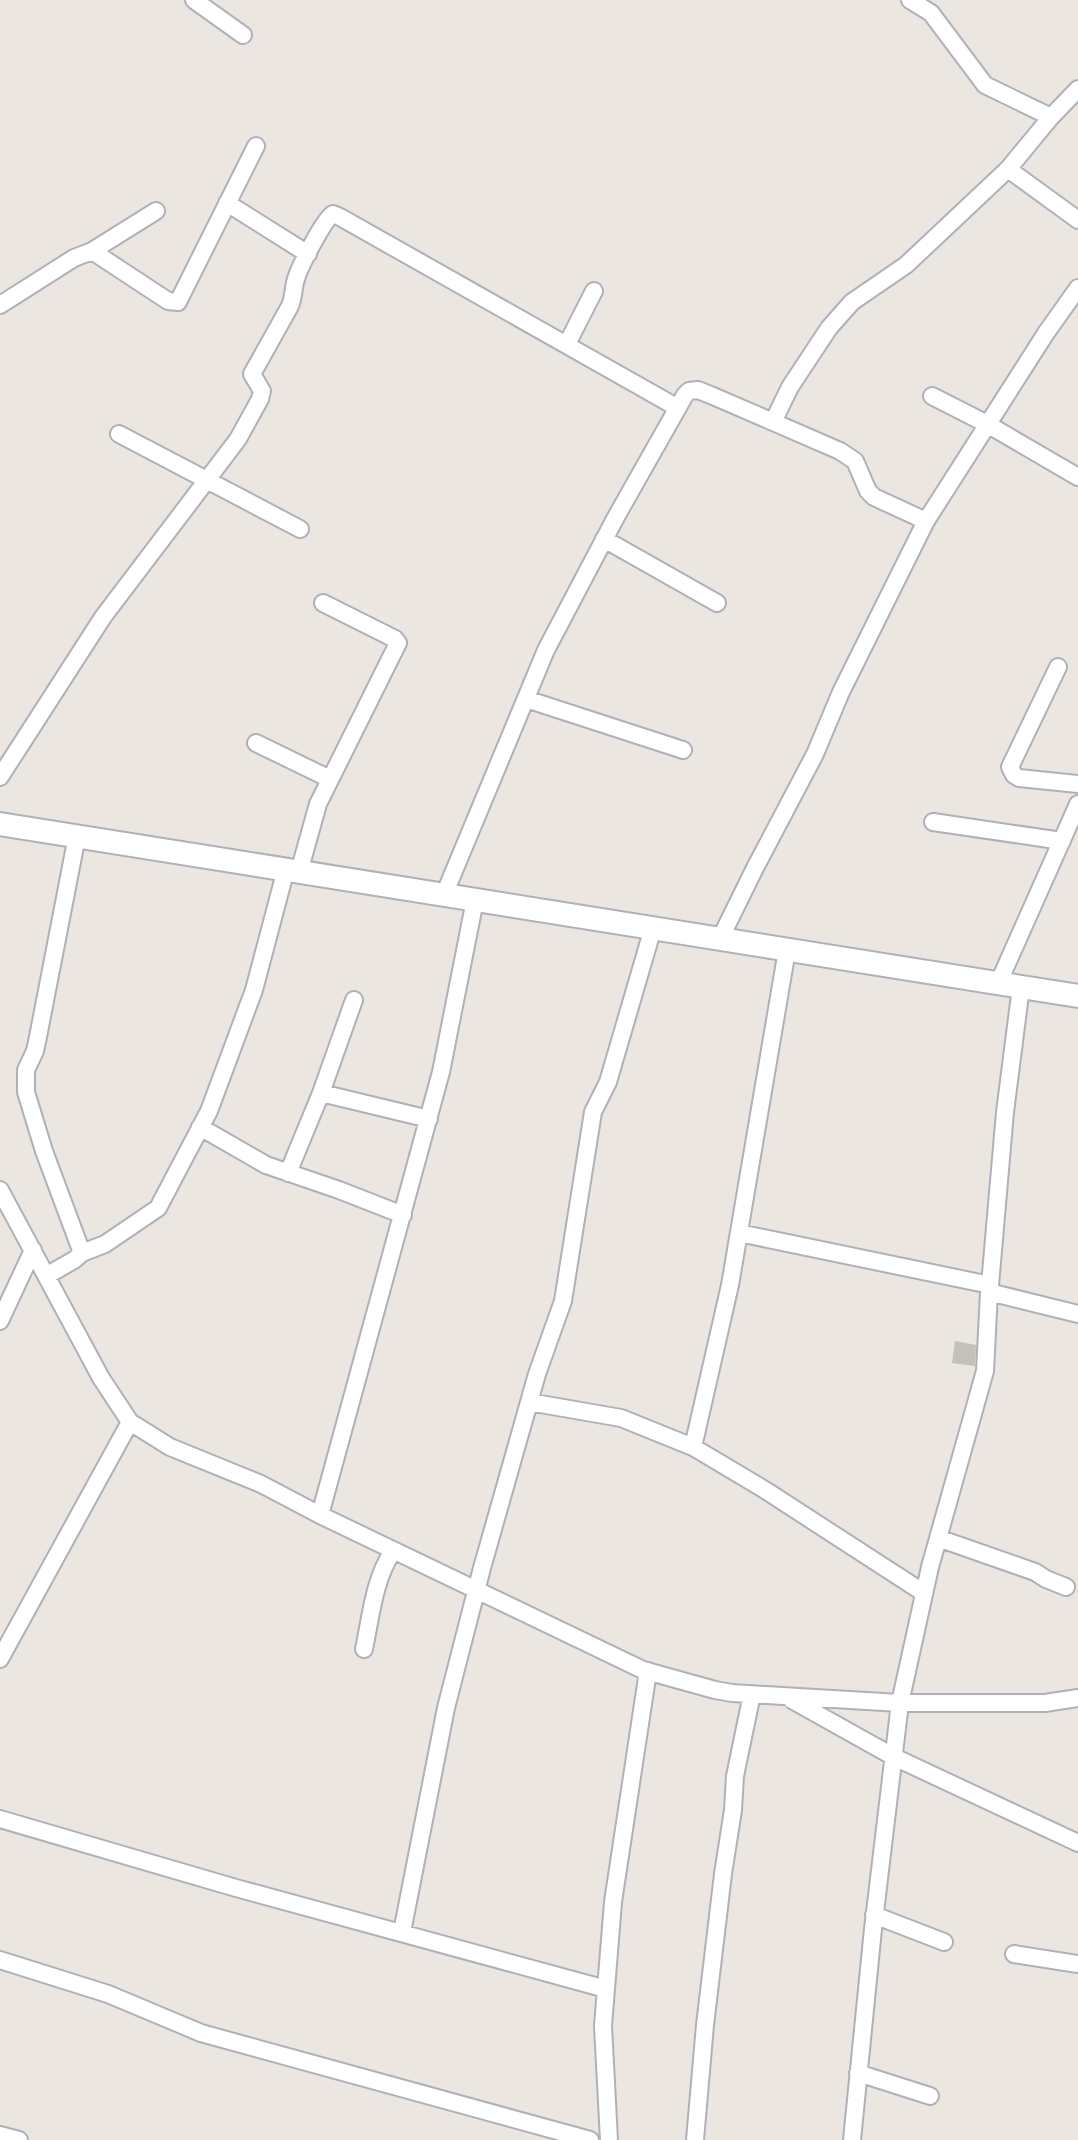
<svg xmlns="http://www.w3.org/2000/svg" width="1078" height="2140" font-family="'Golos Text',sans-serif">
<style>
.building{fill:#c4c0ba}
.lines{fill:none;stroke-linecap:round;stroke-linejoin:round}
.street-casing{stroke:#afb0ba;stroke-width:20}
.secondary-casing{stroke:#afb0ba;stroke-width:26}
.street{stroke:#fff;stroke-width:16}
.secondary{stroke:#fff;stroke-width:22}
</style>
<rect width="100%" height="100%" fill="#ebe6df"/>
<path class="building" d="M 955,1341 L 976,1345 L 975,1366 L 952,1363 Z"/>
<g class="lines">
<g class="street-casing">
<path id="street" d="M 194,0 L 243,35
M 910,0 L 931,13 L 985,85 L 1051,117
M 1008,169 L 1078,220
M 227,203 L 308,254
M 92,251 L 156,211
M 0,305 L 74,258 L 92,251 L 168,301 L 178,302 L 256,146
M 567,344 L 594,291
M 932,396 L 987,424 L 1078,477
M 773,422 L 790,387 L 829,328 L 852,302 L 906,265 L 1008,169 L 1051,117 L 1078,89
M 119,434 L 300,529
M 604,539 L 717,603
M 1058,667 L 1010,767 L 1014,775 L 1019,778 L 1078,784
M 526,699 L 683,750
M 256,743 L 330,779
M 0,777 L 103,617 L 238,439 L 260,399 L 262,391 L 252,374 L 290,306 C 294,297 293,288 296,279 C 299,268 324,219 333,214 L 340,217 L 678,408
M 933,822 L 1062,841
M 77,836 L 38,1037 L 35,1051 L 26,1070 L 26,1092 L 44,1151 L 82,1253
M 299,872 L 318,804 L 398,643 L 395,639 L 323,603
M 444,895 L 546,650 L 616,517 L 685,395 L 689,391 L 698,390 L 713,396 L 840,451 L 855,461 L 868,491 L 874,497 L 926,521
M 720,939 L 755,868 L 815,754 L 841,692 L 926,521 L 1046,333 L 1078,288
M 998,984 L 1078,804
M 321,1093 L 429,1119
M 200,1127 L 266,1165 L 339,1190 L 403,1215
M 288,1173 L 321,1093 L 354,1000
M 0,1190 L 101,1378 L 130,1422 L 170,1447 L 261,1484 L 320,1515 L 643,1670 L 715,1690 L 732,1693 L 900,1703 L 873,1929 L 852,2140
M 739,1233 L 990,1285 L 1005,1112 L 1021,987
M 46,1276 L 74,1260 L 82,1253 L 105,1244 L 158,1208 L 209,1111 L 254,990 L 286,869
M 990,1285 L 989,1292 L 1078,1314
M 989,1292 L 985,1371 L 930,1567 L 900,1703 L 1045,1703 L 1078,1698
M 0,1321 L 33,1250
M 529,1402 L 621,1418 L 693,1447 L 730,1285 L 787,950
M 693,1447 L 765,1490 L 924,1593
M 320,1515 L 441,1072 L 475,900
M 938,1538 L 1035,1572 L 1046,1579 L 1066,1587
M 364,1649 C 371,1616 374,1579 393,1551
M 0,1659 L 130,1422
M 792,1700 L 894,1757 L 1078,1843
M 0,1819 L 236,1888 L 606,1989
M 874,1915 L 944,1942
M 402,1932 L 446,1708 L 482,1568 L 537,1374 L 563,1301 L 593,1112 L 608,1082 L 653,928
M 1014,1954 L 1078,1964
M 0,1960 L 108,1994 L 201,2033 L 590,2140
M 858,2073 L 930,2096
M 0,2135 L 19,2140
M 609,2140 L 603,2026 L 613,1902 L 648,1671
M 695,2140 L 705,2025 L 723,1874 L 733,1810 L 735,1776 L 752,1694"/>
</g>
<g class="secondary-casing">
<path id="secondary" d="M 0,824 L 1078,996"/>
</g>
<use href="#street" class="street"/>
<use href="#secondary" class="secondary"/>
</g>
</svg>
